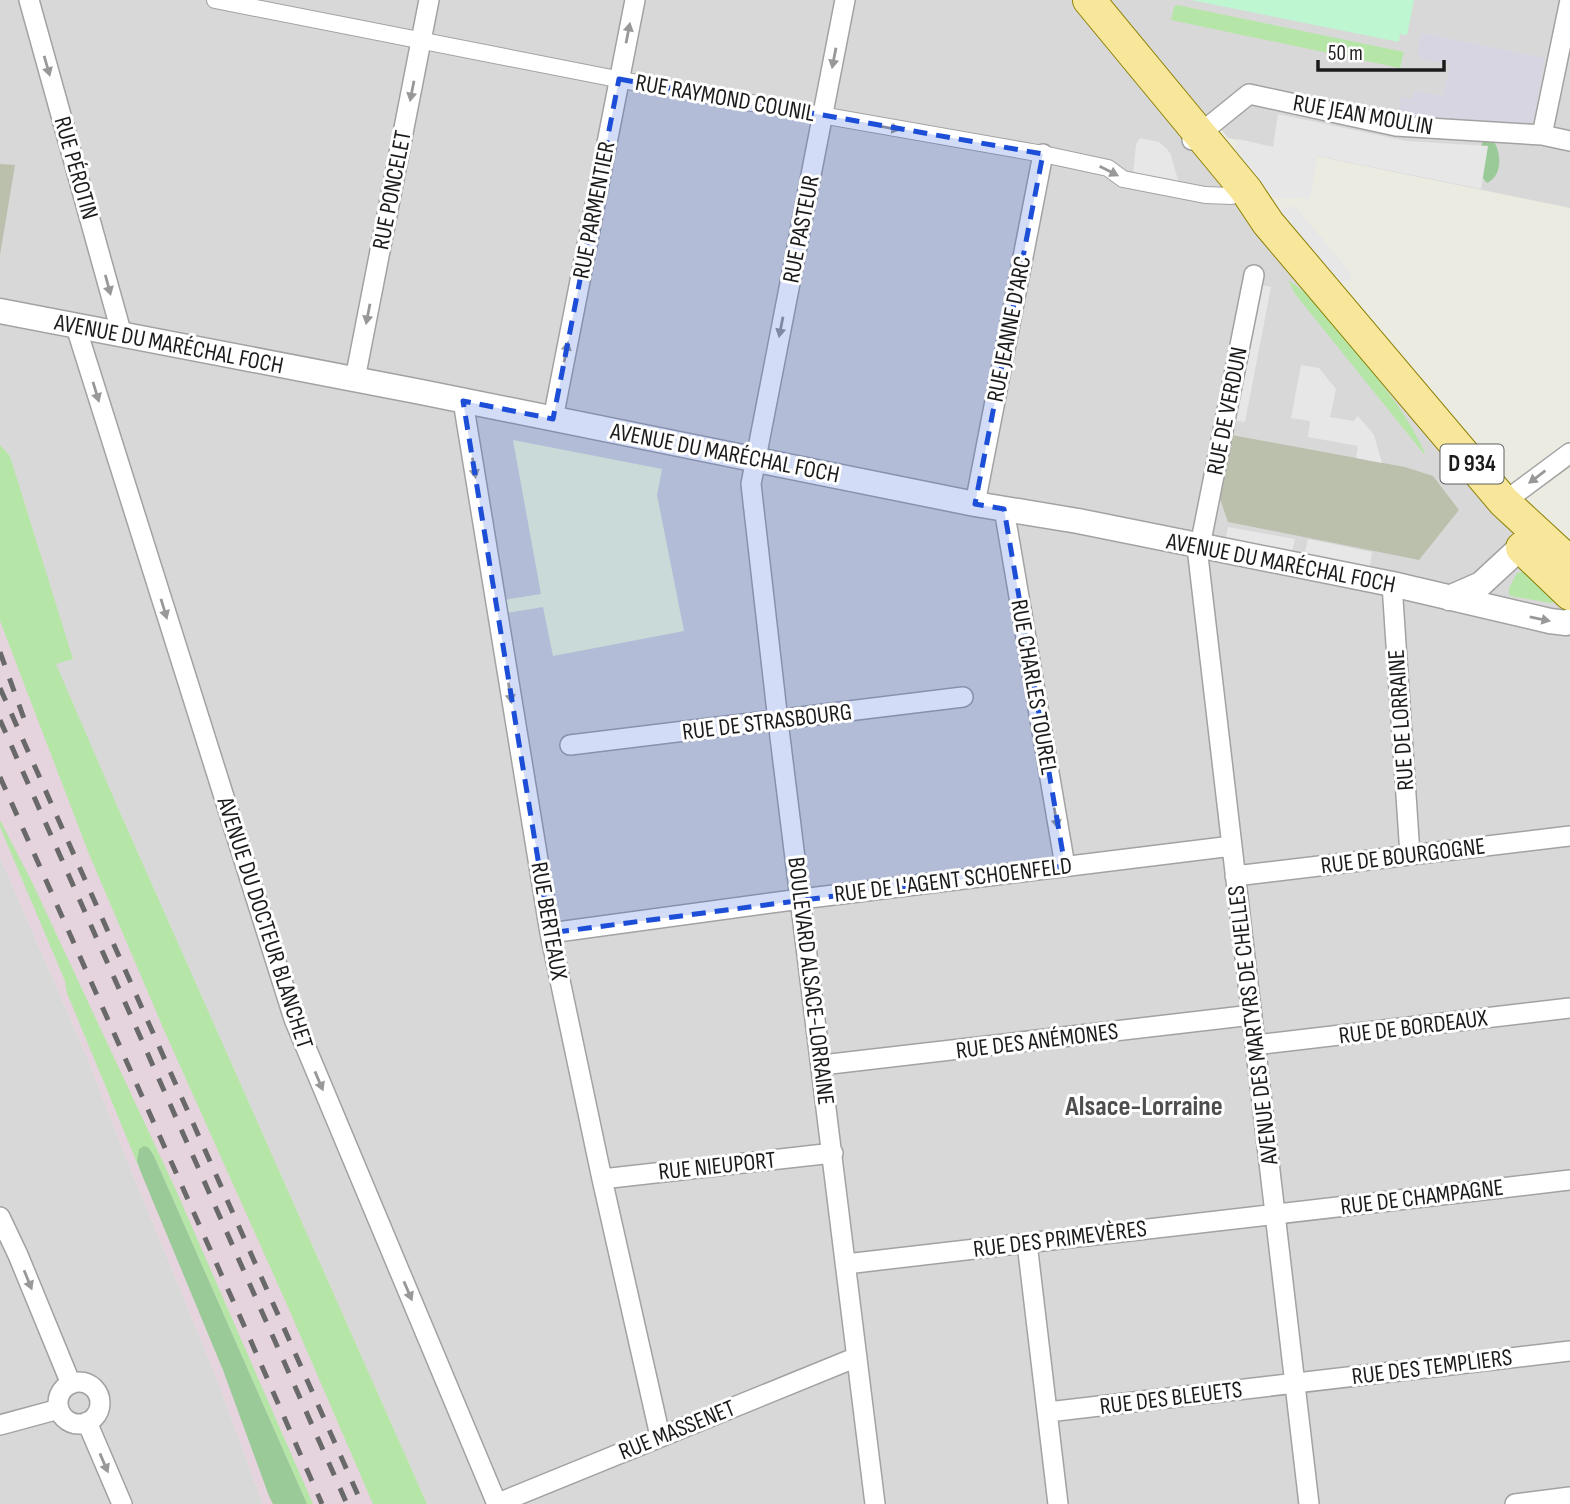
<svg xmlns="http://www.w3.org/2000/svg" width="1570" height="1504" font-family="'Sofia Sans Condensed',sans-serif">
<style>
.residential{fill:#d9d8d8}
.industrial{fill:#e5d3dd}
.education{fill:#f4fdd9}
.construction{fill:#bbc0ad}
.grass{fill:#b6e6a7}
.forest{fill:#99ca97}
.park{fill:#bef6d1}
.parking{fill:#e7e7e7}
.plaza{fill:#d8d5e2}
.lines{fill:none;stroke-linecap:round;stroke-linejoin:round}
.pedestrian-casing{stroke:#a2a2a2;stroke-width:18}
.minor-casing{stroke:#a2a2a2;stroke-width:22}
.tertiary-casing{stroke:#a2a2a2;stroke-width:27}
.primary-casing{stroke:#8c8206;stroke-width:34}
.pedestrian{stroke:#fff;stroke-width:16}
.minor{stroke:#fff;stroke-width:19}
.tertiary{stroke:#fff;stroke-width:24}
.primary{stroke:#f8e79a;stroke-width:32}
.rail{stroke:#696969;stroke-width:5;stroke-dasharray:14 14;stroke-linecap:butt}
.oneway{fill:#989898}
.marked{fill:#1d4ed8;fill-opacity:0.2;stroke:#1d4ed8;stroke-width:5;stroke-dasharray:14 9;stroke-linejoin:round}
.labels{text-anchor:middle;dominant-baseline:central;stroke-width:6;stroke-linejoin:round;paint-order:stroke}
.shield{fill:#fff;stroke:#5f5f5f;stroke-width:2}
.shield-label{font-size:23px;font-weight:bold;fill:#1b1b1b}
.street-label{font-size:24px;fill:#1b1b1b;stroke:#fff}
.quarter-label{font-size:28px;font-weight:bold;fill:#4e4e4e;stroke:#fff}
</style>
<rect width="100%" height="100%" fill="#ecebe1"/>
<path class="residential" d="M 0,0 L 1570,0 L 1570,208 L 1228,138 L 1211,117 L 1190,133 L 1570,572 L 1570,1504 L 427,1504 L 119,810 L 55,664 L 72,658 L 10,456 L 0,445 Z
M 0,857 L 87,1057 L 127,1160 L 215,1374 L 263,1504 L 0,1504 Z"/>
<path class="industrial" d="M 0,445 L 10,456 L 73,659 L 56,664 L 119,810 L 427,1504 L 263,1504 L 215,1374 L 127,1160 L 87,1057 L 0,857 Z"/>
<path class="education" d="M 513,440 L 662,469 L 657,495 L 684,631 L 553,656 L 543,607 L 506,613 L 504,600 L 541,594 Z"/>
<path class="construction" d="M 0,164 L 15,165 L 0,255 Z
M 1232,435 L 1405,467 L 1433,476 L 1459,510 L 1419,560 L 1228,522 L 1220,499 Z"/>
<path class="grass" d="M 1177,5 L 1404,52 L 1400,68 L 1171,20 L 1174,7 Z
M 1288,280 C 1311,294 1327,317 1344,338 C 1375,375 1405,409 1425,453 L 1424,454 L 1295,294 Z
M 0,445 L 10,456 L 73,659 L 56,664 L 119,810 L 427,1504 L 373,1504 L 288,1307 L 164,1030 L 89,854 L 0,621 Z
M 1524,567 L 1556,602 L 1550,603 L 1511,596 L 1509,594 L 1509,588 L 1517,573 L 1522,572 Z
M 0,820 L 32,882 L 175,1188 L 313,1504 L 307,1504 L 154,1156 L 149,1148 L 137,1161 L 140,1170 L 67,993 L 65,981 L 0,827 Z"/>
<path class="forest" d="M 1487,139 L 1492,139 C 1502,151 1503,176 1487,183 L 1482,177 L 1480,150 L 1483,141 Z
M 144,1146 L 149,1148 L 154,1156 L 307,1504 L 273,1504 L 269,1496 L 223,1370 L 140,1170 L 137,1161 L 139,1149 Z"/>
<path class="park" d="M 1191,0 L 1414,0 L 1407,35 L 1400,34 L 1399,42 Z"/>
<path class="parking" d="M 1278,114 L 1406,141 L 1488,146 L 1481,189 L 1318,156 L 1310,200 L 1297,197 L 1288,199 L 1273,197 L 1260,181 L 1248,180 L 1233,160 L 1238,139 L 1273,147 Z
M 1140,138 L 1159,142 L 1167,149 L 1171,155 L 1179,184 L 1133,176 L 1136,144 Z
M 1295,206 L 1350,272 L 1352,277 L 1348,281 L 1337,283 L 1277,211 Z
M 1252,283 L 1271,287 L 1245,422 L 1225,419 Z
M 1301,365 L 1319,368 L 1336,389 L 1330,417 L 1353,421 L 1358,416 L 1374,435 L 1382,463 L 1356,458 L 1358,446 L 1308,437 L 1310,421 L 1291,418 Z
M 1228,527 L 1295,539 L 1291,555 L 1225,541 Z
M 1308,539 L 1372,552 L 1369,570 L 1304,557 Z"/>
<path class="plaza" d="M 1421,33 L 1545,58 L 1534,121 L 1518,126 L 1504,126 L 1504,122 L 1398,117 L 1401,97 L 1413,99 L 1414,91 L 1443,96 L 1450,65 L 1421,59 L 1421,56 L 1417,55 Z"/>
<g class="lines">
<g class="pedestrian-casing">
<path id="pedestrian" d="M 215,0 L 627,81 L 1043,154 L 1108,168 L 1123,179 L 1205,195 L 1232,196"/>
</g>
<g class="minor-casing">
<path id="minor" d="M 29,0 L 122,335
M 845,0 L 751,484 L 778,721 L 875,1504
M 1542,135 L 1570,0
M 1192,140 L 1249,94 L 1396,126 L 1542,135 L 1570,141
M 1254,275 L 1198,556 L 1309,1504
M 76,327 L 294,1019 L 497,1504
M 355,379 L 429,0
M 463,401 L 550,933 L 602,1179 L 660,1436
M 553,419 L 635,0
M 1504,502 L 1570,453
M 975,504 L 1043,154
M 1004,509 L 1065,866
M 1392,584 L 1410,855
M 570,745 L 963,697
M 1235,876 L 1570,836
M 550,933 L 793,900 L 1232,846
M 1255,1045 L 1570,1008
M 822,1065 L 1252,1015
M 602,1179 L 833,1153
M 0,1217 L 18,1255 L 71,1384
M 1027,1243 L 1058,1504
M 846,1264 L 1570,1180
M58 1403a21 21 0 1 1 42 0a21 21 0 1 1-42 0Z
M 1048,1412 L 1570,1351
M 87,1422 L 122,1504
M 0,1425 L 59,1409
M 496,1504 L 857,1357
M 1515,1504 L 1570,1497"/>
</g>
<g class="tertiary-casing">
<path id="tertiary" d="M 0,311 L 421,392 L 975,504 L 1078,521 L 1392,584 L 1550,621 L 1566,623 L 1570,621
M 1449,598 L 1481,584 L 1521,547 L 1539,548"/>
</g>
<g class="primary-casing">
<path id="primary" d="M 1089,0 L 1246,190 L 1268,223 L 1504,502 L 1570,563
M 1522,548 L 1570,594"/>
</g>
<use href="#pedestrian" class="pedestrian"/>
<use href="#minor" class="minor"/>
<use href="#tertiary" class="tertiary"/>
<use href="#primary" class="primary"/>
<path class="rail" d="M 0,652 L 27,727
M 0,688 L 362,1504
M 0,720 L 347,1504
M 0,777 L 250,1339 L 322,1504"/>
</g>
<defs><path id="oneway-solid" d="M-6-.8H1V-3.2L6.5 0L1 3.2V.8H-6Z" transform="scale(1.75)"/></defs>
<g class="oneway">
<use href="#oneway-solid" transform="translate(628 33) rotate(-79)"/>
<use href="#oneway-solid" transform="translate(834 58) rotate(101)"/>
<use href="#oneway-solid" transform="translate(47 66) rotate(74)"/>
<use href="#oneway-solid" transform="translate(412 91) rotate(101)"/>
<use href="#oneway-solid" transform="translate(890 128) rotate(10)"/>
<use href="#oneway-solid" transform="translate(1109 171) rotate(27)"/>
<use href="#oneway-solid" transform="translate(108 285) rotate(75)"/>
<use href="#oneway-solid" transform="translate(368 314) rotate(101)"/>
<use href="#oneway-solid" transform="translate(781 327) rotate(101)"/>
<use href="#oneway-solid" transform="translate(566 352) rotate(-79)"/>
<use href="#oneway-solid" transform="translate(96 392) rotate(73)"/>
<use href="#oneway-solid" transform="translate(474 468) rotate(81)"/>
<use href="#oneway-solid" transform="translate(1537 477) rotate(143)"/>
<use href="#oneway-solid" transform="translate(164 609) rotate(73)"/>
<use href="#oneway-solid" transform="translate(1540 619) rotate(12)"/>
<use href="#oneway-solid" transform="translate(510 693) rotate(81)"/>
<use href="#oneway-solid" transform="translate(1056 818) rotate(80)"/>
<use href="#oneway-solid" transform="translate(319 1081) rotate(67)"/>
<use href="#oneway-solid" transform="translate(28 1280) rotate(68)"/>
<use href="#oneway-solid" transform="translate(408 1291) rotate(67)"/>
<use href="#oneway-solid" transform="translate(104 1463) rotate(67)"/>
</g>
<path class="marked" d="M 619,79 L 1043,154 L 975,504 L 1004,509 L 1065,866 L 550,933 L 463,401 L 553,419 Z"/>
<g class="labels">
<rect class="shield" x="1440.5" y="444.5" width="63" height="39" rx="5"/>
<g class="shield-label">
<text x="1472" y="464">D 934</text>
</g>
<g class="street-label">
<text transform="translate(725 98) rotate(10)">RUE RAYMOND COUNIL</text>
<text transform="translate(1363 115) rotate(10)">RUE JEAN MOULIN</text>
<text transform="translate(76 168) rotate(74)">RUE PÉROTIN</text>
<text transform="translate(392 190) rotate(-79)">RUE PONCELET</text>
<text transform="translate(594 210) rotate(-79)">RUE PARMENTIER</text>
<text transform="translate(801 229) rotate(-79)">RUE PASTEUR</text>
<text transform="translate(1009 329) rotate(-79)">RUE JEANNE D'ARC</text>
<text transform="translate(169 344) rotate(11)">AVENUE DU MARÉCHAL FOCH</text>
<text transform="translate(1227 411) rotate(-79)">RUE DE VERDUN</text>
<text transform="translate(725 453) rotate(11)">AVENUE DU MARÉCHAL FOCH</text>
<text transform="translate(1281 563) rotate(11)">AVENUE DU MARÉCHAL FOCH</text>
<text transform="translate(1034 687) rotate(80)">RUE CHARLES TOUREL</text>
<text transform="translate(1401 720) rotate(-94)">RUE DE LORRAINE</text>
<text transform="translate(767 722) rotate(-7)">RUE DE STRASBOURG</text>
<text transform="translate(1403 856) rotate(-7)">RUE DE BOURGOGNE</text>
<text transform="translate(953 880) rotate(-7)">RUE DE L'AGENT SCHOENFELD</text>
<text transform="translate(549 921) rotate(80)">RUE BERTEAUX</text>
<text transform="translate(265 923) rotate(72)">AVENUE DU DOCTEUR BLANCHET</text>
<text transform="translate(811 981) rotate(83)">BOULEVARD ALSACE-LORRAINE</text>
<text transform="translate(1253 1025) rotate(-97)">AVENUE DES MARTYRS DE CHELLES</text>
<text transform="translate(1413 1027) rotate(-7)">RUE DE BORDEAUX</text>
<text transform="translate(1037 1041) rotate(-7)">RUE DES ANÉMONES</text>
<text transform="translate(717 1166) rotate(-6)">RUE NIEUPORT</text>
<text transform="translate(1422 1197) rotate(-7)">RUE DE CHAMPAGNE</text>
<text transform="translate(1060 1239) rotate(-7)">RUE DES PRIMEVÈRES</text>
<text transform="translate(1432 1367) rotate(-7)">RUE DES TEMPLIERS</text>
<text transform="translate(1171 1398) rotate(-7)">RUE DES BLEUETS</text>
<text transform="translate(677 1430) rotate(-22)">RUE MASSENET</text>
</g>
<g class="quarter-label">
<text x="1144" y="1106">Alsace-Lorraine</text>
</g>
</g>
<path d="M1318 60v10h126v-10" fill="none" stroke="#1b1b1b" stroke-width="3.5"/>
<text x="1328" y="60" font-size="21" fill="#1b1b1b" stroke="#ffffff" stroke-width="5" paint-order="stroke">50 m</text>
</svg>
